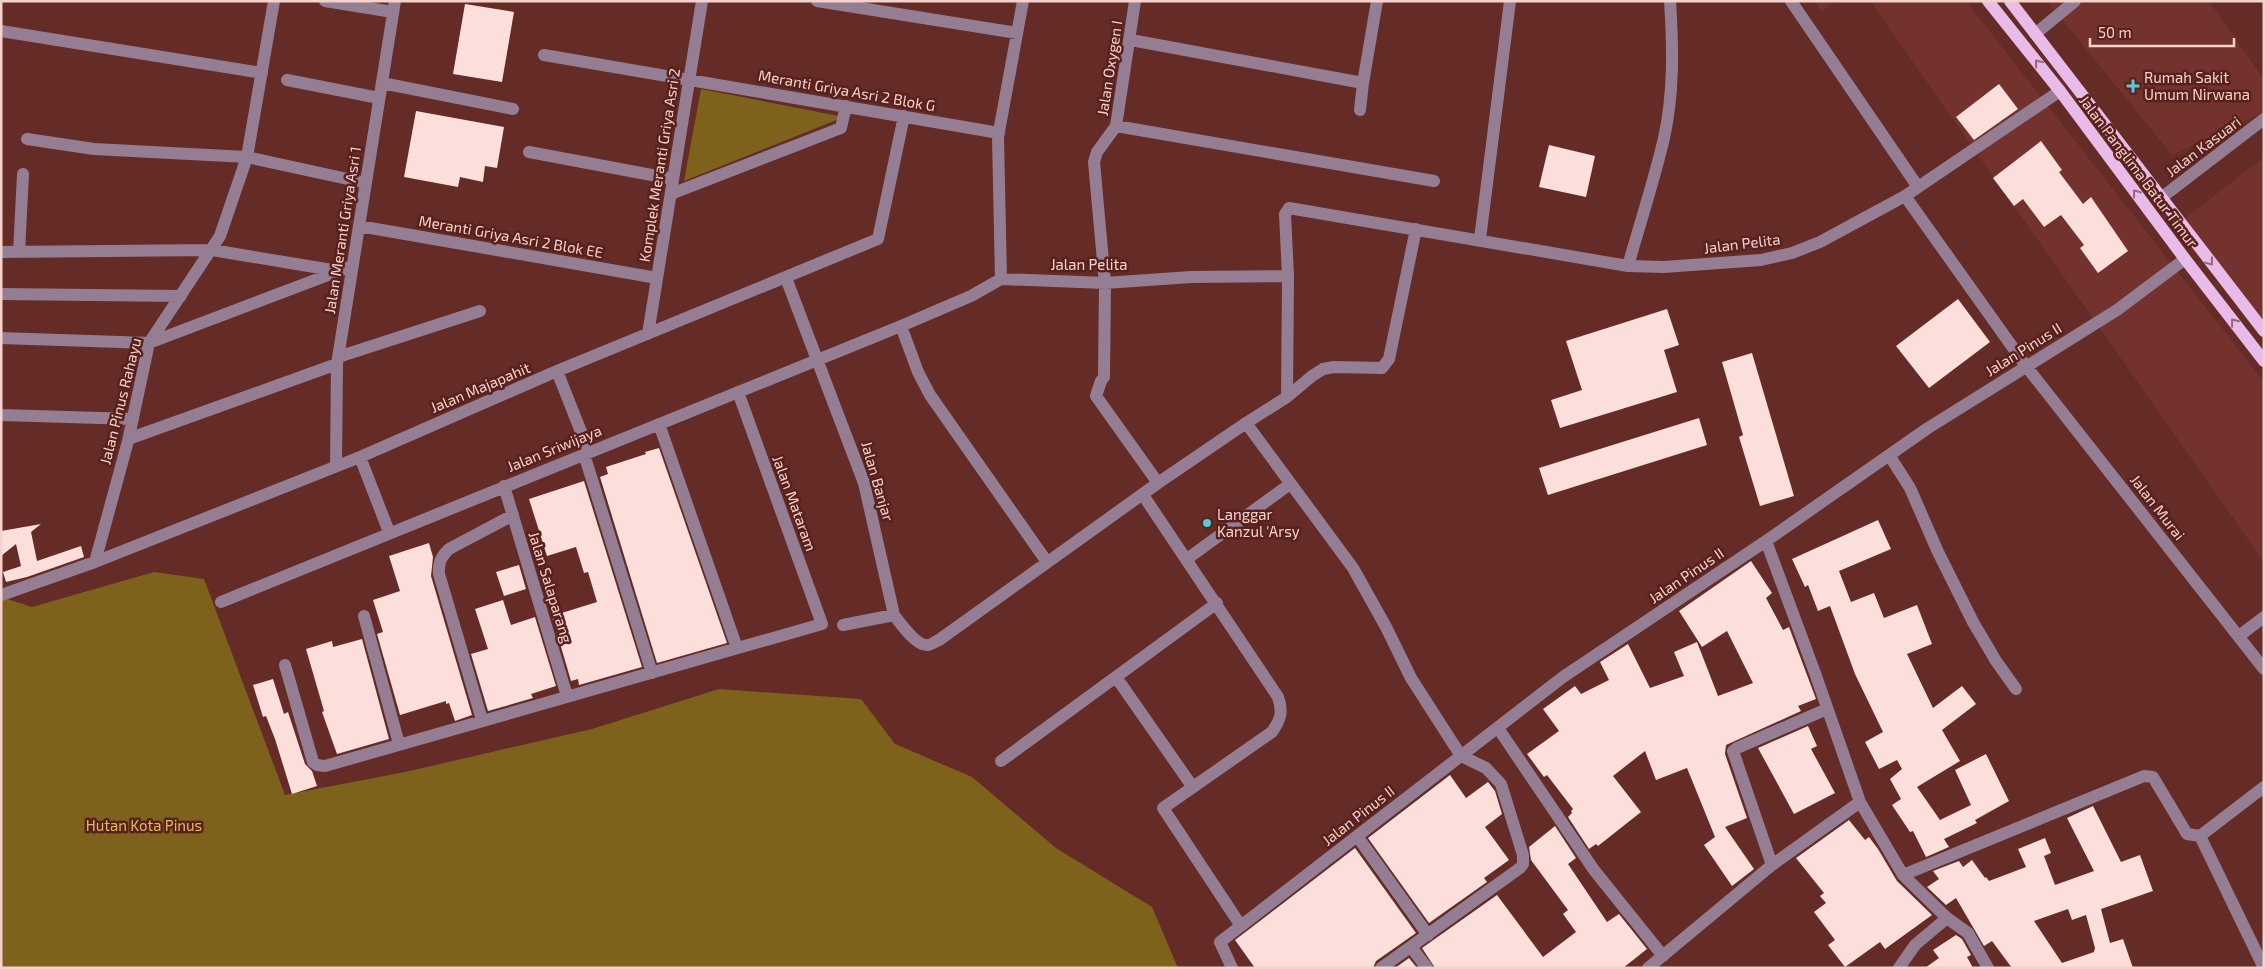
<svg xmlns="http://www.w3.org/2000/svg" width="2265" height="969" font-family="'Exo 2',sans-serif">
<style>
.built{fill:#73322d}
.green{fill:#7e621b}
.building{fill:#fcdeda;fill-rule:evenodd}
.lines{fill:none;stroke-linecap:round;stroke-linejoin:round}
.minor{stroke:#957e94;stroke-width:12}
.major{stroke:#e9bbe8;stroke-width:12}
.oneway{stroke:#996678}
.poi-dot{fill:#53cbda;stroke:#58211d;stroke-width:2}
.labels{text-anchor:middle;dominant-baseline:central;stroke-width:5;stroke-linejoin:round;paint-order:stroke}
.street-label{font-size:15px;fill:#f6d2cd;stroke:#58211d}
.poi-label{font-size:15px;fill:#f6d2cd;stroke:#58211d;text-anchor:start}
.park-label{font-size:15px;fill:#e2ba59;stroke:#58211d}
</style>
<rect width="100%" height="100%" fill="#642b27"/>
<path class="built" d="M 1814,1 L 1836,1 L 1821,12 Z
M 1870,1 L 1966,1 L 2264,382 L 2264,562 Z
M 2047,1 L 2209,1 L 2264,79 L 2264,112 L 2172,155 Z
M 2264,157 L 2264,325 L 2180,222 Z"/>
<path class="green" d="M 701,89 L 844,117 L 684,181 Z
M 154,572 L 204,579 L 285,795 L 405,772 L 592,729 L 719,689 L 861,699 L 895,744 L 972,777 L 1056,848 L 1152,907 L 1178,968 L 1,968 L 1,597 L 32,607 Z"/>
<path class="building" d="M 465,4 L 514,12 L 502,82 L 453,74 Z
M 1999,84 L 2018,109 L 1974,140 L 1956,117 Z
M 416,111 L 504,127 L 497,168 L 485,166 L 483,182 L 460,177 L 458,187 L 404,177 Z
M 2041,141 L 2062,170 L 2059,172 L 2083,204 L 2091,197 L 2128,251 L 2098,273 L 2080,248 L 2084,245 L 2061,215 L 2044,227 L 2023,199 L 2014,206 L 1993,178 Z
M 1549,145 L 1595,156 L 1586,197 L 1539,187 Z
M 1958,299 L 1990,342 L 1929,388 L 1896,346 Z
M 1667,309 L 1679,345 L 1664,350 L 1677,392 L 1560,428 L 1551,400 L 1582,390 L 1566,341 Z
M 1752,353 L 1794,496 L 1760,506 L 1739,437 L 1743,435 L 1722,362 Z
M 1699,418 L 1707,445 L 1548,495 L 1539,468 Z
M 659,448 L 727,643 L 657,663 L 600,477 L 608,474 L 606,467 L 646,454 L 645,452 Z
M 584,481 L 642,667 L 579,685 L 578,679 L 571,681 L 552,616 L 597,602 L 588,572 L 584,573 L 576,547 L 547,556 L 529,499 Z
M 1878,520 L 1891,549 L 1839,571 L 1851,602 L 1874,593 L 1884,618 L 1917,605 L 1932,644 L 1907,654 L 1933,708 L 1962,686 L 1976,704 L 1942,730 L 1960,761 L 1917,787 L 1940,820 L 1971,805 L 1955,770 L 1986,754 L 2009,801 L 1975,820 L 1977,823 L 1944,839 L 1949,847 L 1926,857 L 1913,831 L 1910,832 L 1892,805 L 1901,799 L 1890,779 L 1902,769 L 1897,760 L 1879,769 L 1865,742 L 1883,732 L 1855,674 L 1830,606 L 1818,611 L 1808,585 L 1805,587 L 1792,559 Z
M 41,524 L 31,532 L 37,561 L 81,546 L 84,557 L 27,577 L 6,582 L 3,572 L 21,566 L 16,544 L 1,556 L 1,531 Z
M 429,543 L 433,557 L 431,576 L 472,715 L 455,721 L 449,703 L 446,704 L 446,701 L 400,715 L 377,634 L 383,632 L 373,600 L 400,591 L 389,556 Z
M 1751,561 L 1772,593 L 1766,598 L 1783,630 L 1789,627 L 1816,699 L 1798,706 L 1801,711 L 1726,745 L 1725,754 L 1747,818 L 1725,827 L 1754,869 L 1732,886 L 1704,845 L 1715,837 L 1687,768 L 1656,780 L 1645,751 L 1613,776 L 1641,812 L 1598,846 L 1596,844 L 1589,849 L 1568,817 L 1572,813 L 1571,811 L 1573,809 L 1547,775 L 1544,777 L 1527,754 L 1559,731 L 1543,709 L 1575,686 L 1581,694 L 1609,680 L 1600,662 L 1628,644 L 1650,688 L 1684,676 L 1674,652 L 1697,642 L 1718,696 L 1753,683 L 1727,631 L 1702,647 L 1679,611 Z
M 519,565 L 526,589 L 504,596 L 496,572 Z
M 503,600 L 511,625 L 535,617 L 556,686 L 531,694 L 533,698 L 488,711 L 471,654 L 488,649 L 475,609 Z
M 362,639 L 389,739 L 337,754 L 322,712 L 324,711 L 306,649 L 332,641 L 333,647 Z
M 273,679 L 284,714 L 288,712 L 305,764 L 312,771 L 317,786 L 292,794 L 275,739 L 266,716 L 263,717 L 253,685 Z
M 1808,726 L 1817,746 L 1811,749 L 1835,793 L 1794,814 L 1758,748 Z
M 1450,775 L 1466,798 L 1488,782 L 1495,791 L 1502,814 L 1485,827 L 1509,860 L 1484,878 L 1487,882 L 1429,923 L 1368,838 Z
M 2093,806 L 2121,862 L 2140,855 L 2153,891 L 2101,909 L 2110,943 L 2123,939 L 2133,968 L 2012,968 L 1992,941 L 1984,946 L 1956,898 L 1946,905 L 1927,887 L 1939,879 L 1933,871 L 1959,861 L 1963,867 L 1972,860 L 1985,878 L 1986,877 L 1989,881 L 2026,867 L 2018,849 L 2045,838 L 2051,853 L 2044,856 L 2055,885 L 2094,871 L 2067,818 ZM 2068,909 L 2072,920 L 2086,915 L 2095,948 L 2094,952 L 2062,963 L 2034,921 Z
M 1849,820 L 1865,840 L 1869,837 L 1878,849 L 1897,881 L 1932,915 L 1885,949 L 1880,942 L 1845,967 L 1828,945 L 1835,940 L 1814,912 L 1826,903 L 1820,896 L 1824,893 L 1796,858 Z
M 1555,826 L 1576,858 L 1568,864 L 1607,922 L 1619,914 L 1647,949 L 1623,968 L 1435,968 L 1422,948 L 1497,895 L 1543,957 L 1576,932 L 1563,914 L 1568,910 L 1531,860 L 1529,847 Z
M 1355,848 L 1416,933 L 1376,961 L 1373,968 L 1255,968 L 1235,940 Z
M 1956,935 L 1962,939 L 1971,955 L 1967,957 L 1973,968 L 1925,968 L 1939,958 L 1933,950 Z
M 1409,958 L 1417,968 L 1395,968 Z"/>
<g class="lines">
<path class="minor" d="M 325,1 L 393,12
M 817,1 L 1017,33
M 1135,1 L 1116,126 L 1097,152 L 1094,162 L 1105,283 L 1104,377 L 1101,381 L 1096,396 L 1158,483
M 1791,1 L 1918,187
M 1,31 L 262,73
M 2035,34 L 2075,1
M 1131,40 L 1363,83 L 1377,1
M 544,55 L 999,133
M 287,80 L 379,98
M 382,83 L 513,109
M 1360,110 L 1363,83
M 1116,126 L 1434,181
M 27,139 L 94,149 L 247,157 L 366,183
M 529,152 L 673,179
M 671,194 L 841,128 L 846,106
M 1905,196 L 2026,366 L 2264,669
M 2161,198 L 2264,119
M 359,226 L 657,278
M 1480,239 L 1510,1
M 1,252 L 212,250 L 338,271
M 19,252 L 23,174
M 1628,266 C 1640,223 1654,181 1664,138 C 1674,93 1673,47 1670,1
M 786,278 L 864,483 L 894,615 C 900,623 917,647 928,645 C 931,645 936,641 939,640 L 1158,483 L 1246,423 L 1287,397 L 1312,376 L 1323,369 L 1334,367 L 1382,368 L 1389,359 L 1416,229
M 1001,279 L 998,137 L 1023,1
M 1,294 L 181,296
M 901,326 L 918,372 L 930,395 L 1047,562
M 648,334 L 702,1
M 1,338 L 149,343 L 352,266
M 338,357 L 480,311
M 557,371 L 589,452
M 1287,397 L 1288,276 L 1285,214 L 1289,208 L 1628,266 L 1664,267 L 1761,260 L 1792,253 L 1820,242 L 1905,196 L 2060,91
M 1,415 L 133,419
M 1246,423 L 1353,568 L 1386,627 L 1411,678 L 1461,756 L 1486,768 L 1501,784 L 1523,855 L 1523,864 L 1520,868 L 1381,968
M 659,424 L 737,648
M 128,441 L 131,438 L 337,364
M 584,454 L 652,673
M 1889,455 L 1910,488 L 1938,552 L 1973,622 L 1996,661 L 2016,689
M 360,457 L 389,532
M 336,466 L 337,364 L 395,1
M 504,486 L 567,696
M 1143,495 L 1278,697 C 1283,712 1281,719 1272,732 L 1163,808 L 1241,926
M 1766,541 L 1815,673 L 1860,802 L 1903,875 L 1947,918 L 1968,933 L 1988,968
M 1187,559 L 1290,484
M 95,562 L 128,441 L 149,343 L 220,236 L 247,157 L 274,1
M 1,595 L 95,562 L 360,457 L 557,371 L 878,239 L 904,116
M 221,602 L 901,326 L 971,296 L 1001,279 L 1105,283 L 1191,277 L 1288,276
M 364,616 L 399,744
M 843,625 L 894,615
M 2239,636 L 2264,617
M 285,665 L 313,762 L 317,765 L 325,766 L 822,624 L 738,392
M 1116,677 L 1192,786
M 1827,709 L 1737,748 L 1733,751 L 1772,865 L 1860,802
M 482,720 L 439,574 C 438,563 441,557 449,549 L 513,515
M 1498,728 L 1594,870 L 1663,956
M 1001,761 L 1217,603
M 1357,836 L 1428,935
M 2200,836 L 2264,787
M 1903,875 L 2144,776 L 2153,777 L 2187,834 L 2200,836 L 2264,968
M 1411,947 L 1427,968
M 1232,968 L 1220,942 L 1563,677 L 1766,541 L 1928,428 L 2117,310 L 2185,259
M 1648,968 L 1772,865
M 1899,968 L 1915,945 L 1947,918"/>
<path class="major" d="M 1988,1 L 2060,91 L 2185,259 L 2264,361
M 2010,1 L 2264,331"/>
</g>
<defs><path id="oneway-chevron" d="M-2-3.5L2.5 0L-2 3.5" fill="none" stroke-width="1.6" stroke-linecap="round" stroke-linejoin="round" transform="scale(1.25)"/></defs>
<g class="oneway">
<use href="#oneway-chevron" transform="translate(2038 63) rotate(-129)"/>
<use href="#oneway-chevron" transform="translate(2136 193) rotate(-127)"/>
<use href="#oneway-chevron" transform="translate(2210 262) rotate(53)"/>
<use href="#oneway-chevron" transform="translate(2234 322) rotate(-128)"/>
</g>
<g class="poi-dot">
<path d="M2130.5 78.5h5v5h5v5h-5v5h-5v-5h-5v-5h5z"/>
<circle cx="1207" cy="523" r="5"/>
</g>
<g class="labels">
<g class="street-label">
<text transform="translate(1109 68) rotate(-81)">Jalan Oxygen I</text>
<text transform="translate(847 90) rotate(10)">Meranti Griya Asri 2 Blok G</text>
<text transform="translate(2203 146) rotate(-37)">Jalan Kasuari</text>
<text transform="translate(659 165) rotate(-81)">Komplek Meranti Griya Asri 2</text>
<text transform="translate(2139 171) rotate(53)">Jalan Panglima Batur Timur</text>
<text transform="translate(342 230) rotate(-81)">Jalan Meranti Griya Asri 1</text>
<text transform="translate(511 236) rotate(10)">Meranti Griya Asri 2 Blok EE</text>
<text transform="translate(1742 243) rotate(-7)">Jalan Pelita</text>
<text x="1089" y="264">Jalan Pelita</text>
<text transform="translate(2023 349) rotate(-32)">Jalan Pinus II</text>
<text transform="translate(480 387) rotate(-23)">Jalan Majapahit</text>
<text transform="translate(120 401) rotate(-76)">Jalan Pinus Rahayu</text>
<text transform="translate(554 448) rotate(-22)">Jalan Sriwijaya</text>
<text transform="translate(878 481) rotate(74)">Jalan Banjar</text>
<text transform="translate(795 503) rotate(70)">Jalan Mataram</text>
<text transform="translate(2158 507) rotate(52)">Jalan Murai</text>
<text transform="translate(1686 575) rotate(-34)">Jalan Pinus II</text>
<text transform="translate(551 587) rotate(73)">Jalan Salaparang</text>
<text transform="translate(1358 815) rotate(-38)">Jalan Pinus II</text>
</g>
<g class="poi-label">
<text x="2144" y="77">Rumah Sakit<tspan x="2144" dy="17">Umum Nirwana</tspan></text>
<text x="1217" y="514">Langgar<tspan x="1217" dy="17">Kanzul 'Arsy</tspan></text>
</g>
<g class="park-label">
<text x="144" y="825">Hutan Kota Pinus</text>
</g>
</g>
<rect width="2265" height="969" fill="none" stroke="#f6d2cd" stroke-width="5"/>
<path d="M2090 38v8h144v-8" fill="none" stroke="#f6d2cd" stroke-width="2.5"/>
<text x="2098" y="38" font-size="15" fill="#f6d2cd" stroke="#58211d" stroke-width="4" paint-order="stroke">50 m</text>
</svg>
